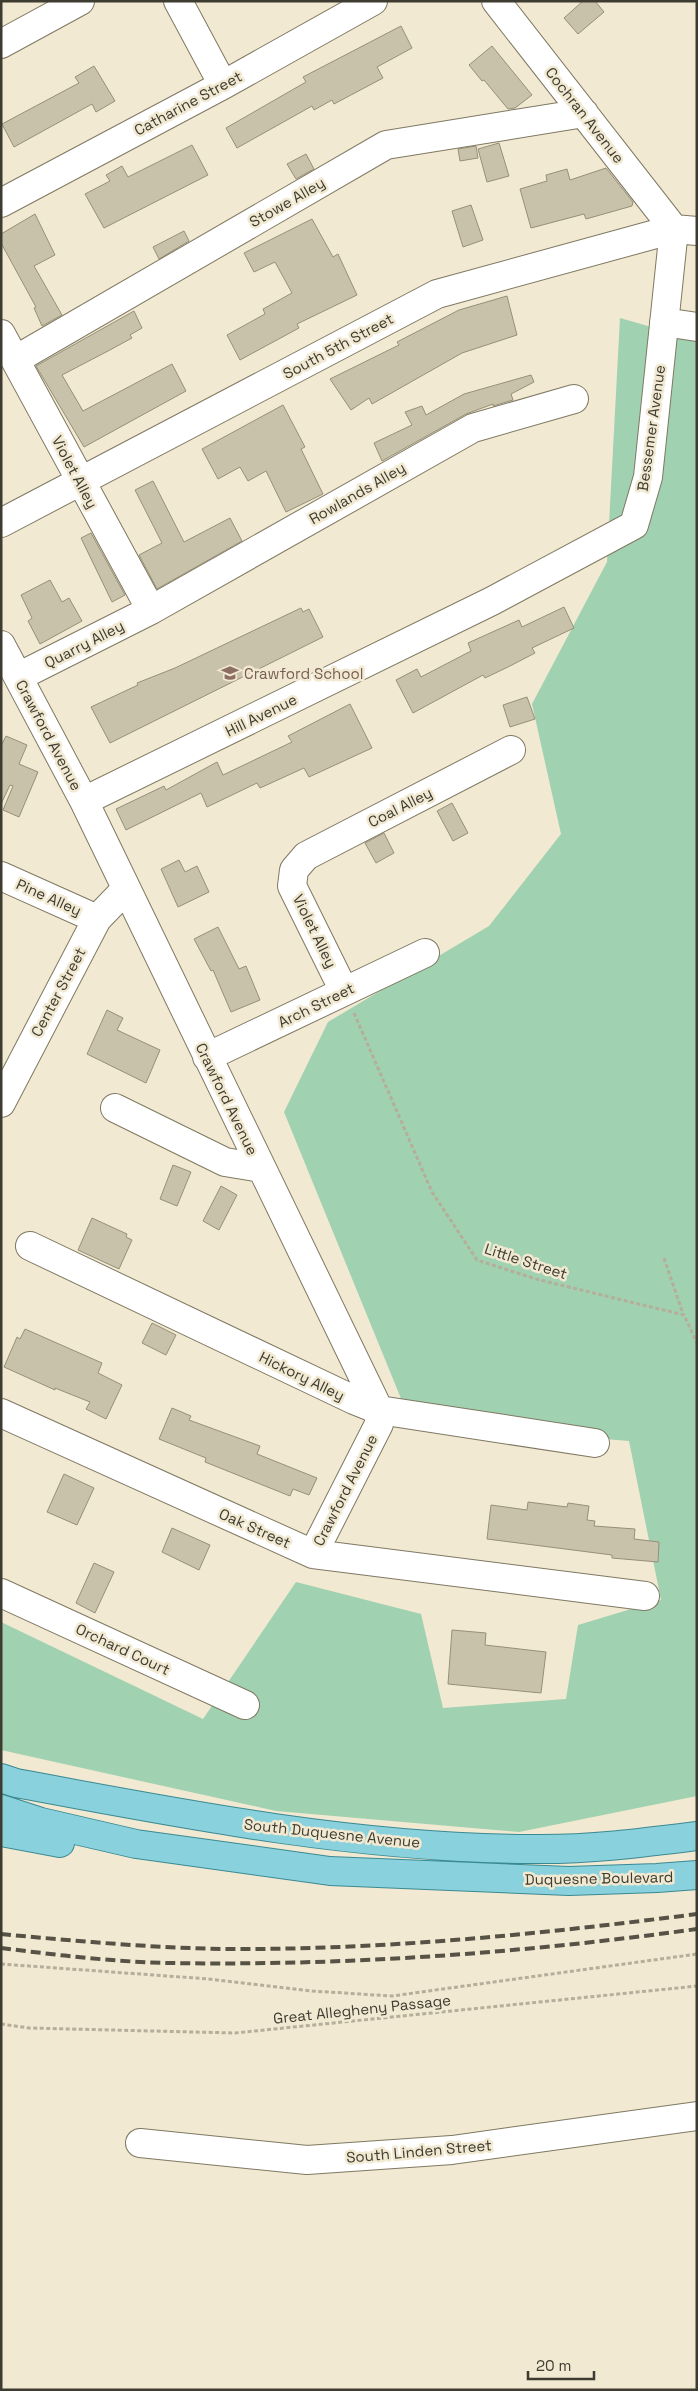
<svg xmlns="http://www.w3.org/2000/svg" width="698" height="2391" font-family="'Space Grotesk',sans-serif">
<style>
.green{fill:#a0d1b0}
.building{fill:#c9c2aa;stroke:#979079}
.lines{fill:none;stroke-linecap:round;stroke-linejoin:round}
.minor-casing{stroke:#7f7862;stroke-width:30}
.major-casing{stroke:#3b8992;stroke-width:30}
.path{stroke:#b5ae9b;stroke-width:3;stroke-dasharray:4 2.5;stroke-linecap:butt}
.minor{stroke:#fff;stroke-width:28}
.major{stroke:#89d1dd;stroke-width:28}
.rail{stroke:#565246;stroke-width:4;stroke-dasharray:10 5;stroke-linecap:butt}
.labels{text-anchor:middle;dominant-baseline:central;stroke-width:5;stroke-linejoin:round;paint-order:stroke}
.street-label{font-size:15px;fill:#3e3b31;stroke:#f1e9d1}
.education-label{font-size:15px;fill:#785e54;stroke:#f1e9d1;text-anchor:start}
</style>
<rect width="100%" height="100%" fill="#f1e9d1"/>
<path class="green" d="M 620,318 L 697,340 L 697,1796 L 519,1832 L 276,1811 L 1,1750 L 1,1622 L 203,1719 L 296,1582 L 421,1614 L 443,1708 L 566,1699 L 578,1625 L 661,1600 L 629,1441 L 411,1423 L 284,1112 L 328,1022 L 489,926 L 561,834 L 532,704 L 607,562 Z"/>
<path class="building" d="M 583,1 L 595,1 L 604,12 L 578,34 L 564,18 Z
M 401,26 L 412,48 L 377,67 L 383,78 L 334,104 L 332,100 L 314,110 L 312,106 L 237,148 L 226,128 L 306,82 L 303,77 Z
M 492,46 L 532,95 L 515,108 L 508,109 L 484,80 L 482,81 L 469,65 Z
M 94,66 L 115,101 L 96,112 L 92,104 L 14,147 L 2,124 L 79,83 L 75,77 Z
M 499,143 L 509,176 L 487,182 L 478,149 Z
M 192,145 L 208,175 L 104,228 L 85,194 L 110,181 L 106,175 L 122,166 L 128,177 Z
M 476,146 L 478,158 L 460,161 L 458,149 Z
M 306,154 L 314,169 L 296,179 L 287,164 Z
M 606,168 L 633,202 L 632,206 L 586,219 L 584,214 L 531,228 L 520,189 L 547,181 L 546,175 L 567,169 L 570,180 Z
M 471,205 L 483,240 L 463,247 L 452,211 Z
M 35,214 L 55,255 L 34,266 L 62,315 L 42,326 L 34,308 L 36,307 L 1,243 L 1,234 Z
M 312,219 L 333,257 L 338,254 L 357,295 L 297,324 L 299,328 L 240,360 L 227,335 L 265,314 L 263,309 L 292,293 L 275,262 L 254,272 L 244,253 Z
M 184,231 L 189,241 L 159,259 L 153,247 Z
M 507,296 L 517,335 L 462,353 L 372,404 L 369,398 L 351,410 L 330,379 L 399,345 L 397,342 L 459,310 Z
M 134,311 L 142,328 L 130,335 L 132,338 L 108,351 L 62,375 L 83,411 L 172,364 L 186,391 L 84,447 L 36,366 Z
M 531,375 L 534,382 L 511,394 L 513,400 L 493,406 L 493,404 L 466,414 L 382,461 L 374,443 L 412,425 L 405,412 L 422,406 L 426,415 L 464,394 Z
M 283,405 L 305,447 L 301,449 L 323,494 L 286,512 L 266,471 L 248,481 L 240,467 L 218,479 L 202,449 Z
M 153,481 L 184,542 L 230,518 L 242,541 L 157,589 L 139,555 L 162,543 L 135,490 Z
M 91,533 L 125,595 L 112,602 L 81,538 Z
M 50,580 L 62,602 L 69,598 L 82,621 L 40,644 L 28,621 L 32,618 L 21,595 Z
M 564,607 L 574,628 L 532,648 L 535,653 L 510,666 L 485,678 L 483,675 L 413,713 L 396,680 L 417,669 L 421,677 L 471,651 L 468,643 L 519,620 L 522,627 Z
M 301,608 L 303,612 L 309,609 L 323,637 L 110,743 L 91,707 L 138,685 L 137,683 L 175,668 Z
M 527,697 L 535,719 L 510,727 L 503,705 Z
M 350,704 L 372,748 L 309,777 L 304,768 L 260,788 L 257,783 L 207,807 L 201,793 L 126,830 L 116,809 L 164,786 L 166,790 L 217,762 L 223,775 L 292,742 L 288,736 Z
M 6,736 L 27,745 L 19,764 L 38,772 L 19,817 L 3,810 L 13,786 L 10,785 L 1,804 L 1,746 Z
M 452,803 L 468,833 L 453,841 L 437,811 Z
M 384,833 L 394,853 L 376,863 L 365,843 Z
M 179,860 L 185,872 L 197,866 L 209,892 L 178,907 L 161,869 Z
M 218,927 L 239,969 L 246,966 L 260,1000 L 231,1012 L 213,970 L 211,971 L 194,939 Z
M 107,1010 L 123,1018 L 117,1030 L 160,1050 L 146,1083 L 87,1054 Z
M 173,1165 L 191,1172 L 177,1206 L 160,1199 Z
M 221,1186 L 237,1195 L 219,1230 L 203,1221 Z
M 92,1218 L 127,1234 L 126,1237 L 132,1240 L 119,1269 L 78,1250 Z
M 152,1323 L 176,1335 L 166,1355 L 142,1343 Z
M 25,1329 L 102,1363 L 98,1373 L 122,1385 L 106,1419 L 86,1409 L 90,1402 L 55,1388 L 55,1390 L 4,1367 L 17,1337 L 20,1339 Z
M 172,1408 L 191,1416 L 189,1420 L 260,1446 L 257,1454 L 317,1478 L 309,1495 L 293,1489 L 290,1496 L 205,1462 L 206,1458 L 159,1439 Z
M 64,1474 L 94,1488 L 77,1525 L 47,1512 Z
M 528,1502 L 567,1507 L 568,1503 L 589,1506 L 587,1520 L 595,1521 L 594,1526 L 635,1529 L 634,1539 L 659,1542 L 658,1562 L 612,1558 L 612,1555 L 487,1539 L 491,1505 L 527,1510 Z
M 172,1528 L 210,1545 L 199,1570 L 162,1552 Z
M 94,1563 L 114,1572 L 95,1613 L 76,1603 Z
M 452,1630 L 486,1633 L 485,1645 L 546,1652 L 541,1693 L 448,1684 Z"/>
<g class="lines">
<g class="minor-casing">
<path id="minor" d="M 178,1 L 223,85
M 1,44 L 80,1
M 1,203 L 223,85 L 373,1
M 664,322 L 697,327
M 1,334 L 151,610
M 15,360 L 386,145 L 584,113
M 1,523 L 437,294 L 674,229 L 697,231
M 1,645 L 84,801 L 379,1410 L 379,1424 L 313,1554
M 18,677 L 151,610 L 473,428 L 574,399
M 84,801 L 492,601 L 634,525 L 648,477 L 674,229 L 496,1
M 1,876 L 97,919
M 344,991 L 292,886 L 294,870 L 306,856 L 511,750
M 207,1057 L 425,953
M 1,1103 L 97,919 L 126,889
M 115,1108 L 225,1162 L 261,1168
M 30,1246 L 354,1400 L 379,1410 L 595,1443
M 1,1413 L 313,1554 L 645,1596
M 1,1593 L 245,1705
M 140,2143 L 307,2160 L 452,2150 L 697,2116"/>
</g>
<g class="major-casing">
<path id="major" d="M 1,1778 L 16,1783 C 186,1815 357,1848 531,1849 C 587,1850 642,1843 697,1836
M 1,1809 L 41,1822 L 136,1844 L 330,1871 L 569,1881 L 657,1878 L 697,1875
M 1,1832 L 60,1843"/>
</g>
<path class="path" d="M 354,1013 L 432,1192 L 477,1260 L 536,1279 L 684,1315 L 697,1343
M 664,1258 L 683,1314
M 1,1964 L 209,1979 L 312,1991 L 392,1996 L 697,1954
M 1,2024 L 29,2028 L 235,2033 L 697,1986"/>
<use href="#minor" class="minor"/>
<use href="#major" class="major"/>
<path class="rail" d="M 1,1934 C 76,1941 152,1948 227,1949 C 384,1950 541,1934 697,1914
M 1,1948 C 57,1955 114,1962 170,1963 C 346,1966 523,1953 697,1929"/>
</g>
<defs>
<g id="school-bare" transform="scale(1.35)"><path d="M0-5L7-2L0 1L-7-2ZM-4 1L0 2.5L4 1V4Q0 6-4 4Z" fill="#8d6e63" stroke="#f1e9d1" stroke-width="2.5" paint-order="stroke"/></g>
</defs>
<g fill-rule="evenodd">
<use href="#school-bare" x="230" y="673"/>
</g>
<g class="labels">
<g class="street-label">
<text transform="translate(188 103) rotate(-28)">Catharine Street</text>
<text transform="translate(585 115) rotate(52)">Cochran Avenue</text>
<text transform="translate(287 202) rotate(-30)">Stowe Alley</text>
<text transform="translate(338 346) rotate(-28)">South 5th Street</text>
<text transform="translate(651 428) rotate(-82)">Bessemer Avenue</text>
<text transform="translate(75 472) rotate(62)">Violet Alley</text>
<text transform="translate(357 493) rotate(-30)">Rowlands Alley</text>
<text transform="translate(84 644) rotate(-27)">Quarry Alley</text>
<text transform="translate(261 715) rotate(-26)">Hill Avenue</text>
<text transform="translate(49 735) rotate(62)">Crawford Avenue</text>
<text transform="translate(400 807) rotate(-27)">Coal Alley</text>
<text transform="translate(49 897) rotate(24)">Pine Alley</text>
<text transform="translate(315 931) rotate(64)">Violet Alley</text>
<text transform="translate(58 992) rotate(-62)">Center Street</text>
<text transform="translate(316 1005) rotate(-26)">Arch Street</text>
<text transform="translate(227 1099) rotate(64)">Crawford Avenue</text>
<text transform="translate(526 1261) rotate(18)">Little Street</text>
<text transform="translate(302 1376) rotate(26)">Hickory Alley</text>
<text transform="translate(345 1490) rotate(-63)">Crawford Avenue</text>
<text transform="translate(255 1528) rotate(24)">Oak Street</text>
<text transform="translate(123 1649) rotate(25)">Orchard Court</text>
<text transform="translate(332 1833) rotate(6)">South Duquesne Avenue</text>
<text transform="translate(599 1878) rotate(-1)">Duquesne Boulevard</text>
<text transform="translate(362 2009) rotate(-6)">Great Allegheny Passage</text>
<text transform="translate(419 2151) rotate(-5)">South Linden Street</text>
</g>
<g class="education-label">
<text x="244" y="673">Crawford School</text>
</g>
</g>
<rect width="698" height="2391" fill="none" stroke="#3e3b31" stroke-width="5"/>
<path d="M528 2371v8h66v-8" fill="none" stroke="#3e3b31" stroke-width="2.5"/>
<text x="536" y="2371" font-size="15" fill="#3e3b31" stroke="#f1e9d1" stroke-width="4" paint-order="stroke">20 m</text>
</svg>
